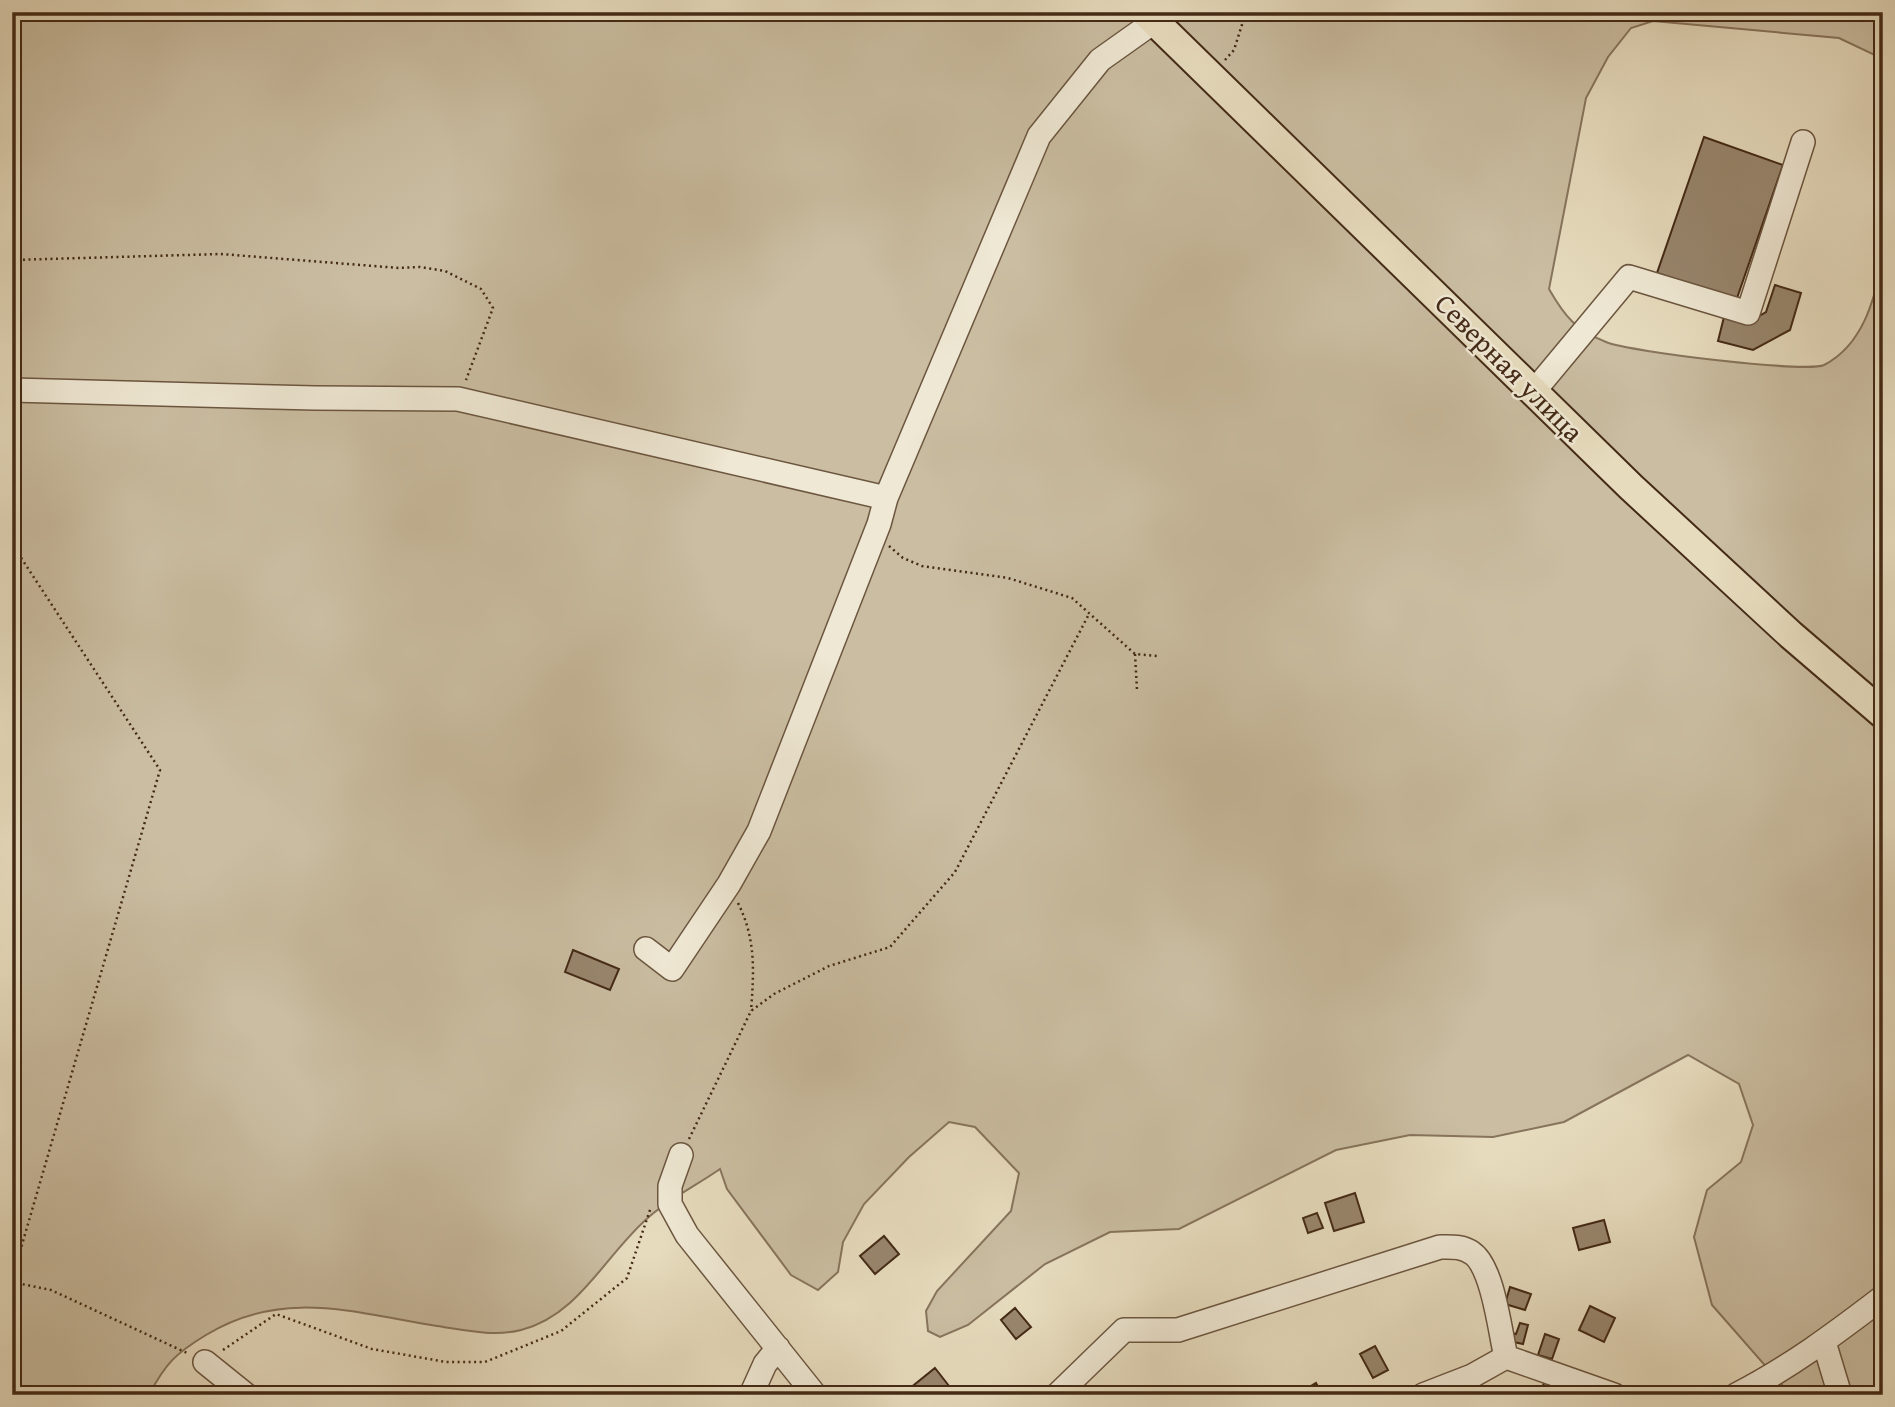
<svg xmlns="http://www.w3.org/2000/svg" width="1895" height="1407" font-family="'Gentium Book Plus',serif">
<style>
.green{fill:#cabda1;stroke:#87745c;stroke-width:2}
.building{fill:#98866d;stroke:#442a16;stroke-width:2}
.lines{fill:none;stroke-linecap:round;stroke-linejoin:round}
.minor-casing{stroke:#6c5640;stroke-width:26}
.major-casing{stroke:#442a16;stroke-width:32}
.path{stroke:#442a16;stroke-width:2.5;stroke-dasharray:2 3.5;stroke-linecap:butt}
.minor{stroke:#efe8d4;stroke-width:23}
.major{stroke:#e6dbbd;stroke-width:28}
.labels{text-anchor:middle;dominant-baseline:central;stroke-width:5;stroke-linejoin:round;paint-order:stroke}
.street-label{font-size:28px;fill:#442a16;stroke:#efe8d4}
</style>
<rect width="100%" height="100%" fill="#e6dbbd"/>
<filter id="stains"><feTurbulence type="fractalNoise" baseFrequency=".00286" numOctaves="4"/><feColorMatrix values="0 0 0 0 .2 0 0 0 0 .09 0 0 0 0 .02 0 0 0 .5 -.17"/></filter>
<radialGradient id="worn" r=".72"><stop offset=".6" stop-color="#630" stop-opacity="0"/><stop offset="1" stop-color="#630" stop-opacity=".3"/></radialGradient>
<path class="green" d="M 12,12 L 1130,12 L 1152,33 L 1174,12 L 1883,12 L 1883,59 L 1839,38 L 1653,21 L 1631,28 L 1608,57 L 1586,98 L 1549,289 C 1565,317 1576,330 1606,342 C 1630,352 1807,373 1824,365 C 1863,345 1874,300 1883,261 L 1883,1395 L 1791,1395 L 1712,1305 L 1694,1237 L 1707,1190 L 1741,1162 L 1753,1125 L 1739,1084 L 1688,1055 L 1564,1122 L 1493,1137 L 1410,1135 L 1336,1150 L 1179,1229 L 1110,1232 L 1045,1264 L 968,1325 L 940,1337 L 928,1331 L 926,1311 L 937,1291 L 1011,1211 L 1019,1173 L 975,1127 L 949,1122 L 909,1157 L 864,1204 L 843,1242 L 838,1272 L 818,1290 L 791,1275 L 727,1189 L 720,1169 C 697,1185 671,1198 650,1216 C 606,1253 580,1315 521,1330 C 494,1337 464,1330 437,1326 C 354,1313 283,1288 206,1335 C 176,1353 165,1364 149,1395 L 12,1395 Z"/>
<path class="building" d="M 1704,137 L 1783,165 L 1736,301 L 1657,273 Z
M 1775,285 L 1801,293 L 1790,330 L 1753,350 L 1718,341 L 1725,313 L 1752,320 L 1766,312 Z
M 573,950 L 619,969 L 610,990 L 565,972 Z
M 1355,1193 L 1364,1222 L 1334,1231 L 1325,1203 Z
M 1317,1213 L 1323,1228 L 1308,1233 L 1303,1218 Z
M 1604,1220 L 1610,1242 L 1579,1250 L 1573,1228 Z
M 884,1236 L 899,1254 L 875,1274 L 860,1256 Z
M 1510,1287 L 1531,1294 L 1525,1310 L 1505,1304 Z
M 1590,1306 L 1615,1318 L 1604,1342 L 1579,1330 Z
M 1015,1308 L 1031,1327 L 1016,1339 L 1001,1320 Z
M 1520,1323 L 1528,1325 L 1523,1344 L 1509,1341 L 1511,1333 L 1516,1334 Z
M 1545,1334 L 1559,1339 L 1552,1359 L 1538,1355 Z
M 1375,1346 L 1388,1370 L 1373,1378 L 1360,1354 Z
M 935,1368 L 949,1386 L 937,1395 L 913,1395 L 909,1389 Z
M 1546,1378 L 1574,1390 L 1571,1395 L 1558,1395 L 1542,1388 Z
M 1316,1383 L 1323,1395 L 1303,1395 L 1301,1392 Z"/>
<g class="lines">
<g class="minor-casing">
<path id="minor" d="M 12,390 L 315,398 L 458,399 L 886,498
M 1535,390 L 1629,277 L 1748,313 L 1803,142
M 646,949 L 672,969 L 729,884 L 759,831 L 879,524 L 886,498 L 1039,136 L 1100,60 L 1155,21
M 681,1155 L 670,1186 L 670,1204 L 687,1235 L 815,1395
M 1824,1342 L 1840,1395
M 205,1362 L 246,1395
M 751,1395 L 765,1364 L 778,1348
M 1057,1395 L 1124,1330 L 1178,1330 L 1440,1247 C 1452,1247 1462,1246 1472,1253 C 1493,1267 1500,1332 1506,1357
M 1423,1395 L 1472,1376 L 1506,1357 L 1614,1395
M 1736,1395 C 1789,1368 1836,1333 1883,1297"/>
</g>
<g class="major-casing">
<path id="major" d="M 1145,12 L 1631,487 L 1791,635 L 1883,714"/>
</g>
<path class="path" d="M 1225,60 L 1234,50 L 1246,12
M 12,260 L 221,254 L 399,268 L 420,267 L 445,271 L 481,289 L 493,308 L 466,380
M 12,544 L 160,770 L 12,1279
M 889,546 L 903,558 L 922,566 L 1008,578 L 1072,598 L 1135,654 L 1158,656
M 1135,654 L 1137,690
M 738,903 C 756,939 754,971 751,1011
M 689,1139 L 751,1011 L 774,994 L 829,966 L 890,947 L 955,872 L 1089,614
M 12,1282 L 51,1290 L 187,1353
M 223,1350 L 276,1314 L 372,1349 L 446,1362 L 485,1362 L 561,1331 L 627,1278 L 651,1207"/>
<use href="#minor" class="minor"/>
<use href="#major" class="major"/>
</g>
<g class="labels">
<g class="street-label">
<text transform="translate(1510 367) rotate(45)">Северная улица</text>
</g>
</g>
<rect width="1895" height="1407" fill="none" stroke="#e6dbbd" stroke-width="42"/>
<rect x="14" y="14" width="1867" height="1379" fill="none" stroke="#442a16" stroke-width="3.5"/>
<rect x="21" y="21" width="1853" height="1365" fill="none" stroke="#442a16" stroke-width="2"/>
<rect width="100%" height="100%" filter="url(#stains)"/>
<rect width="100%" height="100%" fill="url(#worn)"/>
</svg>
